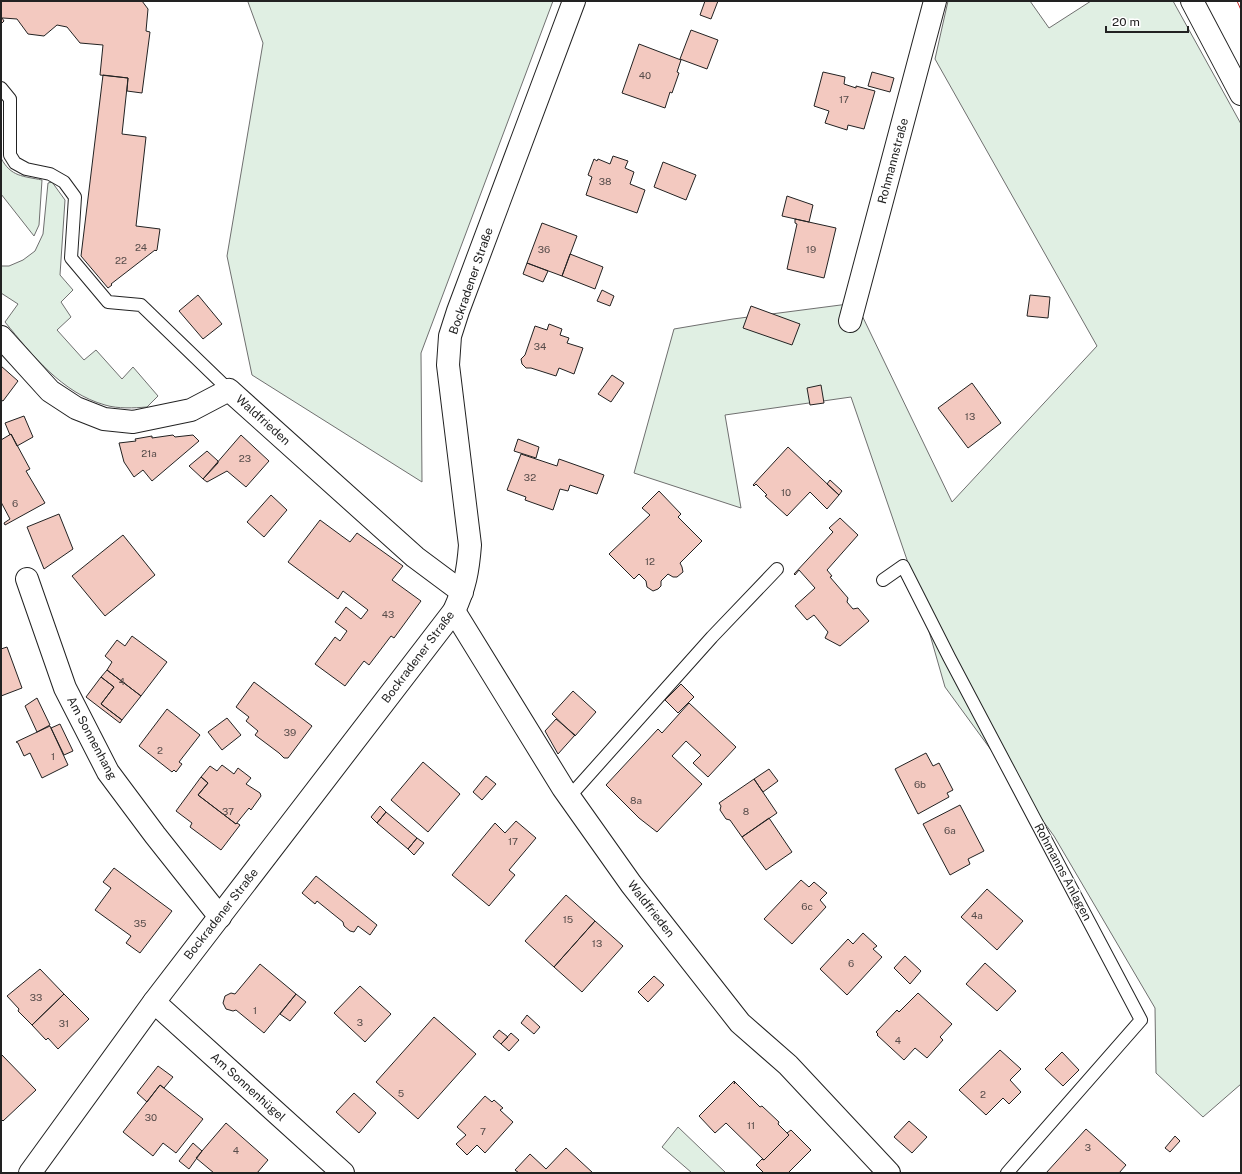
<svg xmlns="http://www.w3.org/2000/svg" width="1242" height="1174" font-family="'Public Sans',sans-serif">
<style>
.green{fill:#e0efe3;stroke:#6f6f6f}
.building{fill:#f3c9c0;stroke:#222}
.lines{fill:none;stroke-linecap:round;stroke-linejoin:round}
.lane-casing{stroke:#222;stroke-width:14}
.street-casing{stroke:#222;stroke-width:24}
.secondary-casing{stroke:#222;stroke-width:24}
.lane{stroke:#fff;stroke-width:12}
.street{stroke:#fff;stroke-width:22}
.secondary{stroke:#fff;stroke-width:22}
.power{stroke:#c62828;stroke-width:1;stroke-dasharray:14 3 2 3;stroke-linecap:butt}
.labels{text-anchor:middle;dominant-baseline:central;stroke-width:3;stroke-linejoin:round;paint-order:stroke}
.number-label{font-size:10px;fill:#564c4a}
.street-label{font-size:12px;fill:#222;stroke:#fff}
</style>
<rect width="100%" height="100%" fill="#fff"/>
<path class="green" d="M 249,1 L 553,1 L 421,353 L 422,482 L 252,375 L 227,256 L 263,43 L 248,2 Z
M 948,1 L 1030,1 L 1049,28 L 1091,1 L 1173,1 L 1241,124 L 1241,1084 L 1203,1117 L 1156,1073 L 1155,1008 L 1054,836 L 945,687 L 916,586 L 851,397 L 725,415 L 741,508 L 634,473 L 674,329 L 733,319 L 856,303 L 952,502 L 1097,346 L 935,59 Z
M 1,158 C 11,177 23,176 42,180 L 39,225 L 34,236 L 1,194 Z
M 52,182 L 65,200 L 60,275 L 73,290 L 61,302 L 71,317 L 57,330 L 84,360 L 96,350 L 122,379 L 133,367 L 158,396 L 147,407 C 134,408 118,409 105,405 C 62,393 32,355 5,322 L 18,304 L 1,293 L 1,266 L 9,266 L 23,260 L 35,251 L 43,234 L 48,183 Z
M 678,1127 L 726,1173 L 692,1173 L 662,1147 Z"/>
<path class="building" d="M 1,1 L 142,1 L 148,9 L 146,31 L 150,32 L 142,93 L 127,91 L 128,78 L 100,75 L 103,45 L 80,43 L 67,27 L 57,25 L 44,36 L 28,34 L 17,19 L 3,18 L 2,18 L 4,21 L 1,24 Z
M 705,1 L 718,1 L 711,19 L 700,15 Z
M 691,30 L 718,40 L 707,69 L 680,59 Z
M 639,44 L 681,60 L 677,72 L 679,73 L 672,93 L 670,92 L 665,108 L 622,93 Z
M 823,72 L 845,77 L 844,84 L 856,88 L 856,86 L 875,91 L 864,129 L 848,125 L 847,130 L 825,123 L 829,111 L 814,106 Z
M 872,72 L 894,78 L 890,92 L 868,86 Z
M 103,75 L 128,78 L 122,134 L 146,137 L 136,226 L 160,229 L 157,250 L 156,251 L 155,250 L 111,284 L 112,285 L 108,288 L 81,256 Z
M 613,156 L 628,161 L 625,168 L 634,172 L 630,184 L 645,190 L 637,213 L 586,195 L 592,177 L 588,175 L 594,159 L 597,161 L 598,159 L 610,164 Z
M 663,162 L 696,175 L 686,200 L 654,187 Z
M 787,196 L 813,205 L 809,222 L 782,216 Z
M 795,219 L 836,228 L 824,278 L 787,269 L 797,224 L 795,223 Z
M 542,223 L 577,236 L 562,276 L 527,263 Z
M 570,254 L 603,267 L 595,289 L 562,276 Z
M 527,263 L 548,271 L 543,282 L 523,274 Z
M 602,290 L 614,296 L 610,306 L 597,301 Z
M 198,295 L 222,324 L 203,339 L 179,311 Z
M 1030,295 L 1050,297 L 1048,318 L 1027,316 Z
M 751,306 L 800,324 L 792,345 L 743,328 Z
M 549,324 L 562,329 L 560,335 L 569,338 L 567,343 L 583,348 L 574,374 L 559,368 L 556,376 L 531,368 L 526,368 L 522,364 L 521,359 L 525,355 L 535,326 L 547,330 Z
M 1,366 L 18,381 L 3,401 L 1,400 Z
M 612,375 L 624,383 L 611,402 L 598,394 Z
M 972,383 L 1001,423 L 968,448 L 938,408 Z
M 821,385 L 824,403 L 810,405 L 807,388 Z
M 24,416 L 33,437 L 17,446 L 11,434 L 10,435 L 5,423 Z
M 11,434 L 30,469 L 26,471 L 45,503 L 5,525 L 4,523 L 10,519 L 1,502 L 1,440 Z
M 173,435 L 175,437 L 193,435 L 199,441 L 152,481 L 143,470 L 134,477 L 124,462 L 119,443 L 136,441 L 135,439 L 152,436 L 152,438 Z
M 241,435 L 269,461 L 246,487 L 227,471 L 207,482 L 203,479 Z
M 518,439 L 539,447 L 536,458 L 514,451 Z
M 788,447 L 839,495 L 827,509 L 810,492 L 787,516 L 765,496 L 767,495 L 756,484 L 754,486 L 753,485 Z
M 207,451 L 218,461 L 218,463 L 203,479 L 189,466 Z
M 521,454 L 557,466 L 559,459 L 604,475 L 597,494 L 570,485 L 568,491 L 560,489 L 553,510 L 525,500 L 526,497 L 507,490 Z
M 830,480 L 842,491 L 839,495 L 827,484 Z
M 659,491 L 681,514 L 678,517 L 702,541 L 680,563 L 682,567 L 683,572 L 677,577 L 673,577 L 668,574 L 661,581 L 661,586 L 658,589 L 653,591 L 647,587 L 646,581 L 639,574 L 634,579 L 609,554 L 650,515 L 642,508 Z
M 271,495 L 287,510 L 264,537 L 247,522 Z
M 59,514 L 73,549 L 44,569 L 27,527 Z
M 840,518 L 858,535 L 827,570 L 832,576 L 830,577 L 848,598 L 847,602 L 853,609 L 858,608 L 869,621 L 840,646 L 825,638 L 828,632 L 814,615 L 807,620 L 795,606 L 815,588 L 799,570 L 795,575 L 794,574 L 833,532 L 829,528 Z
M 320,520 L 350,542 L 357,533 L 403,566 L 392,580 L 421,601 L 394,638 L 391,636 L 369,665 L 364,661 L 345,686 L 315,664 L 335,637 L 340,641 L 347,631 L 335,622 L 346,607 L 361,619 L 368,610 L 343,591 L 338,599 L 288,562 Z
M 123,535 L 155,575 L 105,616 L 72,576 Z
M 132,636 L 167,662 L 141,696 L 107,670 L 112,662 L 105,656 L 117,640 L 125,646 Z
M 7,647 L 22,688 L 1,696 L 1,649 Z
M 107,670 L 141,696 L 122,720 L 101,704 L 114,687 L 101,677 Z
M 101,677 L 114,687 L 101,704 L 122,720 L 120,723 L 86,697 Z
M 254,682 L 312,726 L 288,758 L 284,758 L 279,753 L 255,735 L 258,731 L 246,721 L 249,717 L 236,707 Z
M 681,684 L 694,697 L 678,713 L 665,700 Z
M 573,691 L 596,712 L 575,736 L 552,714 Z
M 37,698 L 50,725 L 37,732 L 25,706 Z
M 689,703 L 736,747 L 708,777 L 693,763 L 701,755 L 686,741 L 672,756 L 702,784 L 657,832 L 639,818 L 606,785 L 658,729 L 662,733 Z
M 167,709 L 200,735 L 179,762 L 182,764 L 176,772 L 174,770 L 172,772 L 139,746 Z
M 227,718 L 241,735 L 222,750 L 208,732 Z
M 556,719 L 575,735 L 558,754 L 545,731 Z
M 60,724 L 73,751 L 64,755 L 51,728 Z
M 50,726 L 68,765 L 42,778 L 30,753 L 24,756 L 18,743 L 16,742 Z
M 926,753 L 933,766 L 939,763 L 953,790 L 947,793 L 949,797 L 918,814 L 895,769 Z
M 423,762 L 460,794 L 428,832 L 391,800 Z
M 222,765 L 234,774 L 238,768 L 251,778 L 246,784 L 260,793 L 261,796 L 251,810 L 249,808 L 236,824 L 198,795 L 208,783 L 201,777 L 210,766 L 217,771 Z
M 769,769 L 778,781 L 763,792 L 754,779 Z
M 486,776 L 496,784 L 482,800 L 473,792 Z
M 201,777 L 208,783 L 198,795 L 236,824 L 237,823 L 240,825 L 221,850 L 190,827 L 192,823 L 176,811 Z
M 754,779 L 777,813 L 742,837 L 730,820 L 726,819 L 720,810 L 721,806 L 719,803 Z
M 960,805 L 984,851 L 968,859 L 970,864 L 950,875 L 923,824 Z
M 380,806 L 386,812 L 377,823 L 371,817 Z
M 386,812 L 417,838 L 408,849 L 377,823 Z
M 769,818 L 792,852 L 766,870 L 742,837 Z
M 516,821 L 536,838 L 509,870 L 515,875 L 489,906 L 452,875 L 495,823 L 505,833 Z
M 417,838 L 424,843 L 414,855 L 408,849 Z
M 114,868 L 172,911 L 140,953 L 126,943 L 131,936 L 95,910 L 111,888 L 103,882 Z
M 316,876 L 377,925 L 370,935 L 358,926 L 354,932 L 350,931 L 344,926 L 343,922 L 317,901 L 315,904 L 302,893 Z
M 801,880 L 809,887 L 814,882 L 827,893 L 820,900 L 826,907 L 792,944 L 764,919 Z
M 987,889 L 1023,921 L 997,950 L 961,917 Z
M 566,895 L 595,921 L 554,967 L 525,941 Z
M 595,921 L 623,946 L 582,992 L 554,967 Z
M 863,933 L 877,946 L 873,949 L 882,957 L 847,995 L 820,969 L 848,939 L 853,944 Z
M 905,956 L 921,971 L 910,984 L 894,968 Z
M 985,963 L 1016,991 L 997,1011 L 966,984 Z
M 260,964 L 296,994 L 264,1033 L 236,1010 L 233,1011 L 226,1009 L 223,1003 L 225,996 L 231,993 L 235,994 Z
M 40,969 L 64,994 L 32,1025 L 18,1011 L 19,1009 L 7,996 Z
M 654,976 L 664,985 L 648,1002 L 638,992 Z
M 360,986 L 391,1014 L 365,1042 L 334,1013 Z
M 918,993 L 952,1024 L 940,1037 L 943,1040 L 927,1058 L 915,1048 L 904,1060 L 877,1035 L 878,1034 L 876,1032 L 897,1010 L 899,1012 Z
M 64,994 L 89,1019 L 58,1049 L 48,1038 L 46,1040 L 32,1025 Z
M 296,994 L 306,1002 L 290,1021 L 280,1014 Z
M 527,1015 L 540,1027 L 534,1034 L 521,1023 Z
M 434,1017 L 476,1054 L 418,1119 L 376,1082 Z
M 499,1030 L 508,1037 L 501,1044 L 493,1037 Z
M 511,1033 L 519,1040 L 509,1051 L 501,1044 Z
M 1000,1050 L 1021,1069 L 1010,1080 L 1021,1092 L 1009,1104 L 1003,1098 L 986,1115 L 959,1090 Z
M 1062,1052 L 1079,1070 L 1063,1086 L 1045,1069 Z
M 1,1054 L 36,1090 L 3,1121 L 1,1119 Z
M 158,1066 L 173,1077 L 164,1088 L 160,1085 L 147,1102 L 137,1093 Z
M 734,1081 L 735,1082 L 734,1084 L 735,1082 L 760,1107 L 762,1106 L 779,1122 L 778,1124 L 789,1135 L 764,1160 L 726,1123 L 715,1133 L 699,1116 Z
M 160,1085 L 203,1119 L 176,1153 L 163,1143 L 153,1156 L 123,1132 Z
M 354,1093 L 376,1113 L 359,1133 L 336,1112 Z
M 485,1096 L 492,1102 L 494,1100 L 503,1108 L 500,1110 L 513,1122 L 485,1153 L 477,1145 L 467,1155 L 456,1144 L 466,1135 L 457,1127 Z
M 909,1121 L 927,1137 L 912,1153 L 894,1137 Z
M 226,1123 L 268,1160 L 257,1173 L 214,1173 L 196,1158 Z
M 1086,1129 L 1126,1165 L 1119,1173 L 1046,1173 Z
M 791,1130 L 811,1150 L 788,1173 L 764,1173 L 756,1165 L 762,1159 L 764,1160 L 789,1135 L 787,1133 Z
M 1175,1136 L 1180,1141 L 1170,1152 L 1165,1148 Z
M 193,1143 L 202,1151 L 189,1169 L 179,1161 Z
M 566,1148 L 593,1173 L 519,1173 L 515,1170 L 530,1154 L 546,1169 Z"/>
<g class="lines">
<g class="lane-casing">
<path id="lane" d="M 1,88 L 10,99 L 10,155 L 15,163 L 26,169 L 50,174 L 64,182 L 75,197 L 71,258 L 108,302 L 141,305 L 229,390
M 883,580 L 903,566 L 949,657 L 1141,1020 L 1007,1173
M 570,796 L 712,637 L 777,569"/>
</g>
<g class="street-casing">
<path id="street" d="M 1192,1 L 1241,94
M 850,321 L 935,1
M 1,337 L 50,391 L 76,408 L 104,419 L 133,422 L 191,410 L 229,390 L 415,557 L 462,592
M 27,579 L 65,688 L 108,772 L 155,835 L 220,917
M 454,611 L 563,788 L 631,884 L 740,1023 L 788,1065 L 889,1173
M 154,1002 L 343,1173"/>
</g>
<g class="secondary-casing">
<path id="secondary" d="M 30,1173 L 154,1002 L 454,611 C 465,587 468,571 470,545 L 448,365 L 450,336 L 458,311 L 574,1"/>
</g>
<use href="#lane" class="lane"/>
<use href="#street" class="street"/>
<use href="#secondary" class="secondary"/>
<path class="power" d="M 1237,1 L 1241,10"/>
</g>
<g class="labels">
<g class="number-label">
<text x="645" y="75">40</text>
<text x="844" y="99">17</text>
<text x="605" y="181">38</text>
<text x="141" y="247">24</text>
<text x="544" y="249">36</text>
<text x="811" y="249">19</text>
<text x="121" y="260">22</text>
<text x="540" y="346">34</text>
<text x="970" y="416">13</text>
<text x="149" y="453">21a</text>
<text x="245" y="458">23</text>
<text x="530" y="477">32</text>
<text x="786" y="492">10</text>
<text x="15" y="503">6</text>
<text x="650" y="561">12</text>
<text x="388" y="614">43</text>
<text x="122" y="681">4</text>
<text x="290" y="732">39</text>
<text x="160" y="750">2</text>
<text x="53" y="756">1</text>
<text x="920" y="784">6b</text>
<text x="636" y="800">8a</text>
<text x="228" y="811">37</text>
<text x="746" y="811">8</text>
<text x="950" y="830">6a</text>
<text x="513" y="841">17</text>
<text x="807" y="906">6c</text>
<text x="977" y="915">4a</text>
<text x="568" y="919">15</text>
<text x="140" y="923">35</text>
<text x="597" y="943">13</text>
<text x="851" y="963">6</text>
<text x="36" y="997">33</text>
<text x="255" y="1010">1</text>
<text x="360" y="1022">3</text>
<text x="64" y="1023">31</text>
<text x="898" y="1040">4</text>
<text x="401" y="1093">5</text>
<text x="983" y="1094">2</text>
<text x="151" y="1117">30</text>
<text x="751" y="1125">11</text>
<text x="483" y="1131">7</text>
<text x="1088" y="1147">3</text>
<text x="236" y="1150">4</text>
</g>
<g class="street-label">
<text transform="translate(893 161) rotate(-75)">Rohmannstraße</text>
<text transform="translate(471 281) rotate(-71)">Bockradener Straße</text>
<text transform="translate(263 420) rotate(42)">Waldfrieden</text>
<text transform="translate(418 657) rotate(-53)">Bockradener Straße</text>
<text transform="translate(92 738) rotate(62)">Am Sonnenhang</text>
<text transform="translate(1063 872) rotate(62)">Rohmanns Anlagen</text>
<text transform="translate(651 909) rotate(52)">Waldfrieden</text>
<text transform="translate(221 914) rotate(-52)">Bockradener Straße</text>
<text transform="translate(248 1087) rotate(42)">Am Sonnenhügel</text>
</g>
</g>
<rect width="1242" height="1174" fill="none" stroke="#222222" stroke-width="4"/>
<path d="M1106 26v6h82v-6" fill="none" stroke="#222222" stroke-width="2"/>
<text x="1112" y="26" font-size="12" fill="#222222" stroke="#ffffff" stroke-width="3" paint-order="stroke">20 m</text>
</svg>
